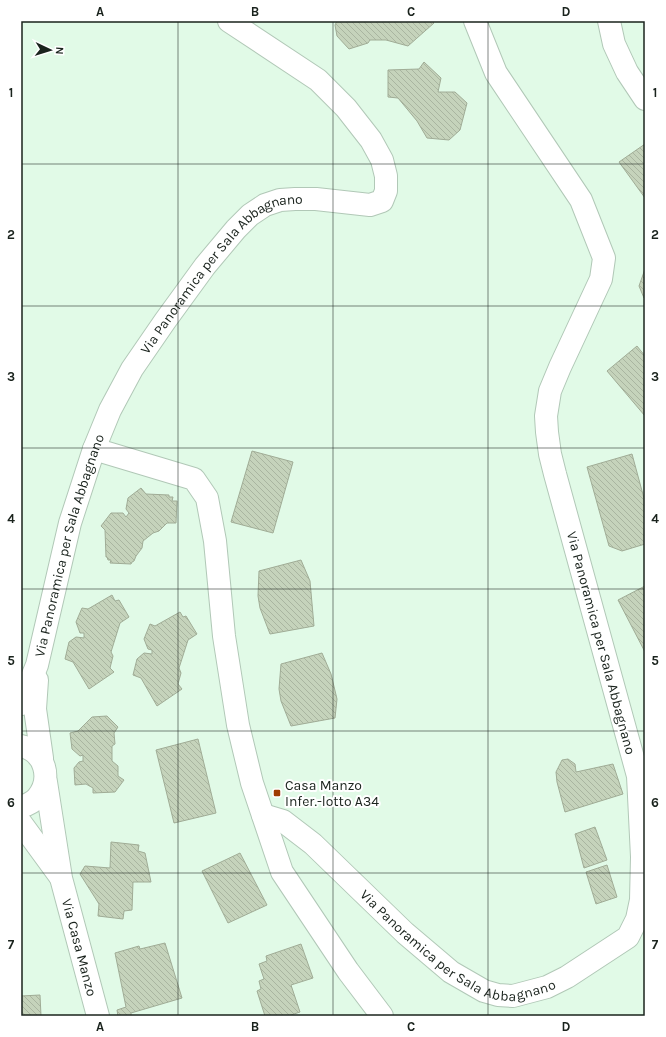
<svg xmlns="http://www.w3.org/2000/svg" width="666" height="1037" font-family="Karla,sans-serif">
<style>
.building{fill:url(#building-back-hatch);stroke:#a0ac96}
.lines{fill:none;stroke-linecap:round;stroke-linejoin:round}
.street-casing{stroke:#b1c8b7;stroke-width:24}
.street{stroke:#fff;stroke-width:22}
.grid{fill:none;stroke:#1a231d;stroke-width:1;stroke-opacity:0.55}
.poi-dot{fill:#9f3c00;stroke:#fff;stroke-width:1.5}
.labels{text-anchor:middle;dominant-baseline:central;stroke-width:4;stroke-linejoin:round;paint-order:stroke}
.street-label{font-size:14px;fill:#1a231d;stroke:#fff}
.poi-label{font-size:14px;fill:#1a231d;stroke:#fff;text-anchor:start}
.neatline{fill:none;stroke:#1a231d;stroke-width:1.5}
.grid-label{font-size:13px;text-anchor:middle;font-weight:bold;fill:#1a231d}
</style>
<defs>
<pattern id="building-back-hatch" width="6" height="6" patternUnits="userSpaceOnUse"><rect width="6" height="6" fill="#c5d3bb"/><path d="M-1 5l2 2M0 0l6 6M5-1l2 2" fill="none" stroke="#a9b5a0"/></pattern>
</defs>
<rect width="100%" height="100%" fill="#e1fae7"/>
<path class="building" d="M 337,21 L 432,21 L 434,23 L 408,46 L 386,40 L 370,40 L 368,43 L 349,49 L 337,36 L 335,25 Z
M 424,62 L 441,78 L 438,92 L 455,92 L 467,103 L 460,130 L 449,140 L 427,138 L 417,121 L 398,98 L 388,97 L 388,70 L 419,69 Z
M 645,144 L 645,198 L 619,162 Z
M 645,269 L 645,299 L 644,298 L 639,286 Z
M 637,346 L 645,356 L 645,416 L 607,371 Z
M 252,451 L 293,462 L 273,533 L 231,522 Z
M 632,454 L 645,502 L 645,544 L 622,551 L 609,546 L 587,467 Z
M 141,488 L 146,494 L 169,495 L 169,497 L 173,497 L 172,501 L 177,501 L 176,523 L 167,523 L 159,531 L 153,533 L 143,541 L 142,548 L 136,556 L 134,561 L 132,562 L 131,564 L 110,563 L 111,560 L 108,560 L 107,557 L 106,557 L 105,530 L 101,526 L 111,513 L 123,513 L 126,517 L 129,513 L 126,509 L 128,498 Z
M 301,560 L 310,581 L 314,626 L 270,634 L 260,608 L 258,596 L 259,571 Z
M 645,586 L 645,652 L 618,600 Z
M 112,595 L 115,601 L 119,600 L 129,617 L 120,623 L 111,652 L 113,656 L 110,668 L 114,672 L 89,689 L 73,662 L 65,659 L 69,642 L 76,637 L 84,638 L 84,633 L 80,633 L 76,622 L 82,608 L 88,609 Z
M 180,612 L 183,617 L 186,616 L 197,634 L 188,640 L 179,668 L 181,673 L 178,684 L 182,689 L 157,706 L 141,678 L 133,675 L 137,659 L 144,653 L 152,654 L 152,650 L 148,649 L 144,639 L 150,624 L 155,626 Z
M 322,653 L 331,674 L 337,699 L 335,718 L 291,726 L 281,701 L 279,689 L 281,664 Z
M 107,716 L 118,727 L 114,733 L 115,744 L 112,746 L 112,761 L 118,766 L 118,776 L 124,780 L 115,792 L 93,793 L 93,788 L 86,784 L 75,785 L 74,768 L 79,762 L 83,761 L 83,755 L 80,756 L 72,749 L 70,733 L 78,731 L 92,717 Z
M 198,739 L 216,813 L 174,823 L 156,750 Z
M 568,759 L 575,764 L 576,772 L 613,764 L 623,794 L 565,812 L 557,782 L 556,772 L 562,760 Z
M 595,827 L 607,860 L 584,868 L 575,834 Z
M 111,842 L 139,845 L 138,851 L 145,853 L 151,882 L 133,882 L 132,910 L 124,911 L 123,919 L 98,916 L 99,904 L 80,874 L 85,866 L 110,868 Z
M 240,853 L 267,905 L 228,923 L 202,871 Z
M 607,865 L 617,897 L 596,904 L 586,872 Z
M 165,943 L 182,998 L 131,1013 L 131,1016 L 118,1016 L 117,1010 L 126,1007 L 115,953 L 139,946 L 140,949 Z
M 301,944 L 313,978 L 291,985 L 300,1012 L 288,1016 L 265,1016 L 257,991 L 261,989 L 259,981 L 264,979 L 259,964 L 267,961 L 266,956 Z
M 40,995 L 41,1016 L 21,1016 L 21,996 Z"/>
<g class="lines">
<g class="street-casing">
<g id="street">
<path d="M 609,21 L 614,44 L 627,72 L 645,99"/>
<path d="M 94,449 L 194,479 L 207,498 L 215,541 L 224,636 L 238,725 L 252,783 L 282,872 L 348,971 L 382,1016"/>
<path d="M 37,680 L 35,709 L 42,758"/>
<path id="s1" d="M 21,704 L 37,665 L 70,523 L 94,449 L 110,410 L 132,369 L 165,321 L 205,266 L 236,229 L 250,215 L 265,205 L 280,200 L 295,199 L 316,199 L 370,205 L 382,201 L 386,191 L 386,176 L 382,160 L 371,140 L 346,108 L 318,80 L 229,21"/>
<path d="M 21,746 C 45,751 53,779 37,798 C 33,802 27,805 21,807"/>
<path id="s2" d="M 46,782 L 61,878 L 98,1016"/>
<path id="s3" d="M 263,815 L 283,821 L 313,844 L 405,933 L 451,972 L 484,991 L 498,995 L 513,996 L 547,987 L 567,977 L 628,937 L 637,919 L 641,900 L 642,857 L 638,776 L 555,474 L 550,454 L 547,432 L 546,416 L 550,391 L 560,367 L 601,279 L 604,258 L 581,200 L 496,73 L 475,21"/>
<path d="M 21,823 L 59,875"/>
</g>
</g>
<use href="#street" class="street"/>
</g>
<path class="grid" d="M 178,21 L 178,1016M 333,21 L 333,1016M 488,21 L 488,1016M 21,164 L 645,164M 21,306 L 645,306M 21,448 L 645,448M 21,589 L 645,589M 21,731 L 645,731M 21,873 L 645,873"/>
<rect class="poi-dot" x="273" y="789" width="8" height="8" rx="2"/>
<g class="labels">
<g class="street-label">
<text stroke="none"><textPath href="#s1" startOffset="490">Via Panoramica per Sala Abbagnano</textPath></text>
<text stroke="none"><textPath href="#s1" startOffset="166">Via Panoramica per Sala Abbagnano</textPath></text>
<text transform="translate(601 643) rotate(75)">Via Panoramica per Sala Abbagnano</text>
<text stroke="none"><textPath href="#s3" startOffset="243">Via Panoramica per Sala Abbagnano</textPath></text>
<text stroke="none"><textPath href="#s2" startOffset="169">Via Casa Manzo</textPath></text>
</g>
<g class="poi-label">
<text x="285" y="785">Casa Manzo<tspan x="285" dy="16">Infer.-lotto A34</tspan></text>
</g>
</g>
<rect width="666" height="1037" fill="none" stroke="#ffffff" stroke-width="44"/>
<g transform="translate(50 50) rotate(94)" stroke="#ffffff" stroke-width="3" paint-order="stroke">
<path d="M0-3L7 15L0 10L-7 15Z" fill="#1a231d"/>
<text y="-6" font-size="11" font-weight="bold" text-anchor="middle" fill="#1a231d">N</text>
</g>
<rect x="22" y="22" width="622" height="993" class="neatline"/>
<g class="grid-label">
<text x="100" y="16">A</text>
<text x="255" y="16">B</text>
<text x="411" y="16">C</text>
<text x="566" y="16">D</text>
<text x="11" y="97">1</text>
<text x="655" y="97">1</text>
<text x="11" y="239">2</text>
<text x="655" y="239">2</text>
<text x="11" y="381">3</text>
<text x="655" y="381">3</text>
<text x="11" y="523">4</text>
<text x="655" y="523">4</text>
<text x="11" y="665">5</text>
<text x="655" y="665">5</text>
<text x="11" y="807">6</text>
<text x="655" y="807">6</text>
<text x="11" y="949">7</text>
<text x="655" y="949">7</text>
<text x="100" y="1031">A</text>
<text x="255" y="1031">B</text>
<text x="411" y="1031">C</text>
<text x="566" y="1031">D</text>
</g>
</svg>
